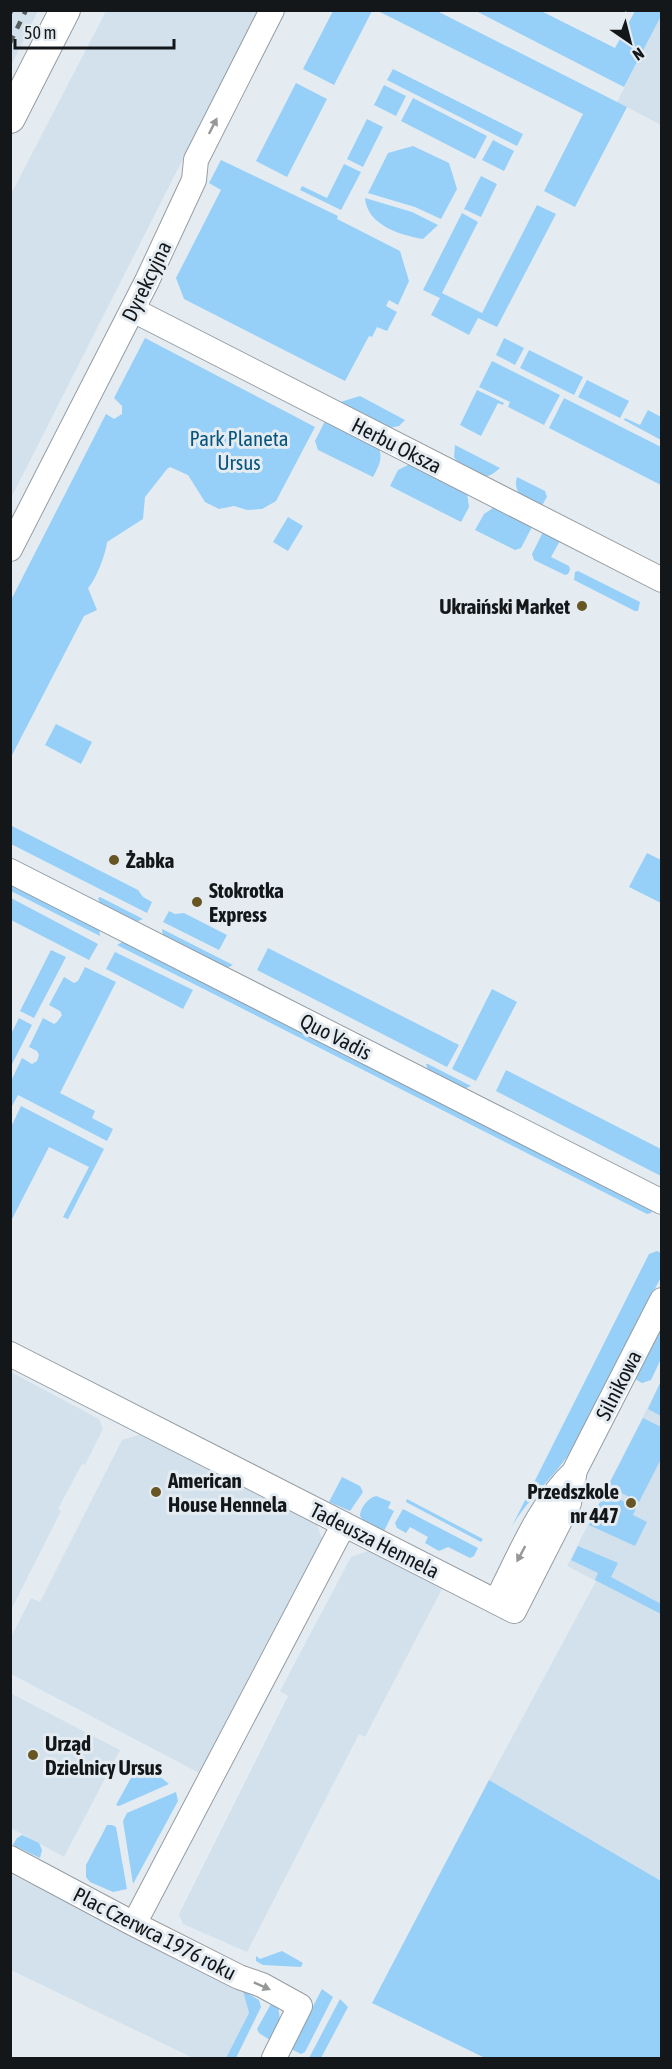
<svg xmlns="http://www.w3.org/2000/svg" width="672" height="2069" font-family="'Asap Condensed',sans-serif">
<style>
.built{fill:#d2e1ec}
.green{fill:#96cff7}
.lines{fill:none;stroke-linecap:round;stroke-linejoin:round}
.minor-casing{stroke:#959da3;stroke-width:26}
.tertiary-casing{stroke:#959da3;stroke-width:32}
.minor{stroke:#fff;stroke-width:24}
.tertiary{stroke:#fff;stroke-width:30}
.rail{stroke:#585d60;stroke-width:4.5;stroke-dasharray:8 8;stroke-linecap:butt}
.oneway{fill:#959798}
.poi-dot{fill:#675624;stroke:#e4ecf2;stroke-width:2}
.labels{text-anchor:middle;dominant-baseline:central;stroke-width:6;stroke-linejoin:round;paint-order:stroke}
.street-label{font-size:21px;fill:#141719;stroke:#e4ecf2}
.park-label{font-size:21px;fill:#07557d;stroke:#e4ecf2}
.poi-label{font-size:21px;font-weight:bold;fill:#141719;stroke:#e4ecf2;text-anchor:start}
</style>
<rect width="100%" height="100%" fill="#e4ecf2"/>
<path class="built" d="M 11,10 L 38,11 L 11,66 L 10,11 Z
M 106,11 L 258,11 L 11,498 L 11,194 Z
M 661,14 L 661,125 L 617,102 Z
M 11,1372 L 99,1419 L 103,1429 L 85,1465 L 82,1464 L 58,1509 L 61,1511 L 11,1610 Z
M 661,1381 L 661,1881 L 489,1780 L 596,1581 L 567,1566 Z
M 145,1433 L 316,1522 L 323,1542 L 201,1774 L 11,1674 L 10,1639 L 31,1598 L 40,1602 L 122,1440 Z
M 371,1550 L 443,1587 L 365,1737 L 359,1734 L 247,1952 L 183,1924 L 179,1914 L 288,1696 L 280,1691 L 351,1557 Z
M 10,1693 L 120,1750 L 64,1857 L 11,1828 Z
M 10,1874 L 243,1991 L 249,2013 L 226,2058 L 193,2058 L 11,1970 Z"/>
<path class="green" d="M 333,11 L 372,11 L 334,85 L 303,69 Z
M 378,11 L 437,11 L 627,107 L 575,207 L 544,191 L 583,114 Z
M 476,11 L 541,11 L 615,48 L 635,11 L 661,11 L 662,14 L 624,87 Z
M 393,69 L 523,134 L 517,146 L 387,80 Z
M 296,83 L 327,99 L 287,177 L 256,161 Z
M 384,85 L 406,96 L 396,116 L 374,105 Z
M 413,98 L 487,136 L 475,159 L 401,121 Z
M 367,119 L 383,127 L 363,167 L 347,159 Z
M 493,140 L 514,151 L 504,171 L 482,160 Z
M 413,146 L 449,163 L 457,189 L 441,219 L 415,207 L 368,193 L 388,153 Z
M 221,160 L 338,216 L 337,219 L 400,251 L 409,281 L 398,305 L 389,300 L 386,306 L 397,312 L 387,331 L 377,327 L 372,337 L 369,336 L 345,381 L 184,299 L 176,278 L 221,190 L 209,183 Z
M 344,164 L 361,172 L 341,210 L 300,190 L 302,186 L 327,198 Z
M 481,176 L 497,184 L 481,217 L 464,209 Z
M 365,198 L 412,212 L 438,225 L 423,239 C 400,235 367,225 365,198 Z
M 537,205 L 556,214 L 497,327 L 478,318 L 469,335 L 431,315 L 440,298 L 423,290 L 462,213 L 478,222 L 442,293 L 482,313 Z
M 145,338 L 315,427 L 276,501 L 262,509 L 247,510 L 234,506 L 219,509 L 205,502 L 188,475 L 170,467 L 167,469 L 145,497 L 143,519 L 107,542 C 106,553 96,580 88,588 L 97,610 L 84,616 L 11,757 L 11,600 L 106,414 L 114,419 L 122,414 L 122,406 L 114,398 Z
M 504,338 L 524,348 L 515,365 L 496,355 Z
M 529,350 L 583,377 L 574,395 L 520,368 Z
M 492,361 L 560,395 L 544,425 L 508,407 L 510,402 L 479,387 Z
M 587,380 L 629,401 L 620,418 L 578,397 Z
M 477,390 L 504,403 L 503,405 L 498,403 L 481,436 L 460,425 Z
M 360,396 L 405,420 L 399,426 L 388,428 L 337,403 Z
M 564,398 L 661,447 L 661,485 L 549,428 Z
M 648,410 L 661,417 L 661,440 L 624,420 L 625,418 L 640,425 Z
M 326,419 L 378,447 C 384,458 378,467 373,477 L 318,450 L 315,441 Z
M 455,445 L 500,468 C 496,471 493,475 487,476 C 477,478 459,466 454,457 Z
M 410,464 L 467,493 L 469,507 L 461,522 L 390,486 L 398,470 Z
M 517,477 L 545,491 L 547,497 L 541,507 C 527,500 512,495 517,477 Z
M 493,508 L 499,508 L 533,525 L 521,548 L 515,550 L 475,530 L 484,514 Z
M 288,517 L 303,526 L 288,551 L 273,542 Z
M 544,530 L 561,539 L 551,557 L 569,566 L 570,570 L 568,574 L 565,575 L 534,560 L 532,554 Z
M 578,571 L 640,602 L 638,611 L 635,611 L 574,580 L 575,572 Z
M 56,724 L 92,742 L 81,764 L 45,745 Z
M 10,825 L 138,890 L 143,897 L 152,902 L 147,913 L 11,844 Z
M 647,853 L 661,860 L 661,903 L 629,887 Z
M 10,881 L 99,928 L 100,936 L 11,891 Z
M 100,897 L 143,919 L 136,922 L 102,909 L 98,898 Z
M 11,898 L 98,944 L 89,960 L 11,920 Z
M 169,911 L 175,914 L 184,913 L 227,935 L 219,950 L 163,922 Z
M 162,929 L 233,965 L 227,968 L 163,936 Z
M 124,941 L 654,1207 L 651,1213 L 647,1214 L 117,945 Z
M 268,948 L 459,1045 L 447,1067 L 257,970 Z
M 51,950 L 66,957 L 34,1018 L 20,1011 Z
M 115,952 L 193,990 L 183,1009 L 106,969 Z
M 85,967 L 116,982 L 60,1093 L 95,1111 L 92,1118 L 113,1129 L 107,1141 L 18,1095 L 11,1108 L 11,1081 L 22,1058 L 32,1064 L 37,1061 L 39,1055 L 37,1051 L 29,1047 L 43,1018 L 54,1024 L 57,1022 L 62,1015 L 60,1011 L 49,1005 L 64,977 L 74,983 L 78,981 Z
M 492,989 L 517,1002 L 476,1081 L 452,1069 Z
M 19,1018 L 32,1025 L 11,1066 L 11,1034 Z
M 426,1064 L 428,1064 L 471,1086 L 464,1089 L 429,1074 Z
M 506,1070 L 661,1149 L 661,1176 L 496,1091 Z
M 21,1106 L 104,1149 L 68,1219 L 63,1217 L 89,1167 L 49,1147 L 11,1221 L 11,1127 Z
M 657,1251 L 661,1253 L 661,1277 L 573,1448 C 555,1477 527,1499 511,1528 L 649,1254 Z
M 661,1326 L 661,1359 L 651,1380 L 642,1383 L 635,1379 Z
M 661,1381 L 662,1416 L 661,1416 L 648,1409 Z
M 643,1418 L 661,1427 L 661,1459 L 639,1502 L 608,1486 Z
M 342,1477 L 360,1486 L 363,1492 L 350,1511 L 329,1502 Z
M 605,1492 L 636,1508 L 633,1515 L 647,1522 L 635,1546 L 589,1525 Z
M 376,1496 L 391,1502 L 388,1508 L 394,1511 L 384,1531 L 363,1520 L 360,1516 C 360,1508 368,1498 376,1496 Z
M 407,1499 L 483,1539 L 481,1542 L 406,1502 Z
M 403,1509 L 478,1548 L 474,1556 L 470,1558 L 448,1547 L 439,1551 L 425,1543 L 428,1537 L 410,1527 L 406,1533 L 397,1528 L 395,1523 Z
M 578,1546 L 618,1563 L 611,1577 L 661,1604 L 661,1614 L 595,1580 L 598,1573 L 571,1560 Z
M 139,1773 L 158,1775 L 169,1784 L 119,1806 L 116,1805 L 132,1776 Z
M 489,1780 L 661,1881 L 661,2058 L 485,2058 L 372,2003 Z
M 176,1792 L 178,1801 L 133,1884 L 123,1821 L 127,1813 Z
M 107,1825 L 112,1825 L 116,1827 L 127,1889 L 113,1892 L 90,1882 L 86,1877 L 86,1865 Z
M 22,1835 L 39,1843 L 42,1850 L 40,1858 L 13,1845 L 17,1838 Z
M 282,1951 L 303,1963 L 301,1967 L 263,1965 L 256,1961 L 256,1956 L 260,1959 Z
M 322,1989 L 333,1997 L 305,2052 L 301,2054 L 291,2049 Z
M 243,1991 L 259,2000 L 261,2007 L 236,2058 L 226,2058 L 249,2013 Z
M 340,1999 L 348,2007 L 321,2058 L 309,2058 Z
M 272,2002 L 278,2007 L 280,2019 L 270,2040 L 259,2033 L 257,2029 Z"/>
<g class="lines">
<g class="minor-casing">
<path id="minor" d="M 133,310 L 662,580
M 10,549 L 147,281 L 194,180 L 196,160 L 272,10
M 10,871 L 662,1202
M 10,1354 L 514,1611 L 569,1503 L 575,1470 L 662,1300
M 496,1602 C 518,1559 540,1503 575,1471
M 10,1858 L 134,1924 L 239,1977 L 262,1985 L 300,2006 L 274,2058
M 134,1924 L 344,1524"/>
</g>
<g class="tertiary-casing">
<path id="tertiary" d="M 10,118 L 65,10"/>
</g>
<use href="#minor" class="minor"/>
<use href="#tertiary" class="tertiary"/>
<path class="rail" d="M 10,13 L 12,10
M 10,43 L 26,10"/>
</g>
<defs><path id="oneway-solid" d="M-6-.8H1V-3.2L6.5 0L1 3.2V.8H-6Z" transform="scale(1.5)"/></defs>
<g class="oneway">
<use href="#oneway-solid" transform="translate(213 126) rotate(-63)"/>
<use href="#oneway-solid" transform="translate(521 1554) rotate(118)"/>
<use href="#oneway-solid" transform="translate(262 1986) rotate(24)"/>
</g>
<g class="poi-dot">
<circle cx="582" cy="606" r="6"/>
<circle cx="114" cy="860" r="6"/>
<circle cx="197" cy="902" r="6"/>
<circle cx="156" cy="1492" r="6"/>
<circle cx="631" cy="1503" r="6"/>
<circle cx="33" cy="1755" r="6"/>
</g>
<g class="labels">
<g class="street-label">
<text transform="translate(146 281) rotate(-64)">Dyrekcyjna</text>
<text transform="translate(397 445) rotate(27)">Herbu Oksza</text>
<text transform="translate(336 1036) rotate(27)">Quo Vadis</text>
<text transform="translate(618 1385) rotate(-63)">Silnikowa</text>
<text transform="translate(375 1540) rotate(27)">Tadeusza Hennela</text>
<text transform="translate(155 1933) rotate(27)">Plac Czerwca 1976 roku</text>
</g>
<g class="park-label">
<text x="239" y="438">Park Planeta<tspan x="239" dy="24">Ursus</tspan></text>
</g>
<g class="poi-label">
<text x="570" y="606" text-anchor="end">Ukraiński Market</text>
<text x="126" y="860">Żabka</text>
<text x="209" y="890">Stokrotka<tspan x="209" dy="24">Express</tspan></text>
<text x="168" y="1480">American<tspan x="168" dy="24">House Hennela</tspan></text>
<text x="619" y="1491" text-anchor="end">Przedszkole<tspan x="619" dy="24">nr 447</tspan></text>
<text x="45" y="1743">Urząd<tspan x="45" dy="24">Dzielnicy Ursus</tspan></text>
</g>
</g>
<rect width="672" height="2069" fill="none" stroke="#141719" stroke-width="24"/>
<g transform="translate(630 42) rotate(145)" stroke="#e4ecf2" stroke-width="4.5" paint-order="stroke">
<path d="M0-4.5L10 22L0 15L-10 22Z" fill="#141719"/>
<text y="-9" font-size="16" font-weight="bold" text-anchor="middle" fill="#141719">N</text>
</g>
<path d="M15 39v9h159v-9" fill="none" stroke="#141719" stroke-width="3"/>
<text x="24" y="39" font-size="18" fill="#141719" stroke="#e4ecf2" stroke-width="4.5" paint-order="stroke">50 m</text>
</svg>
